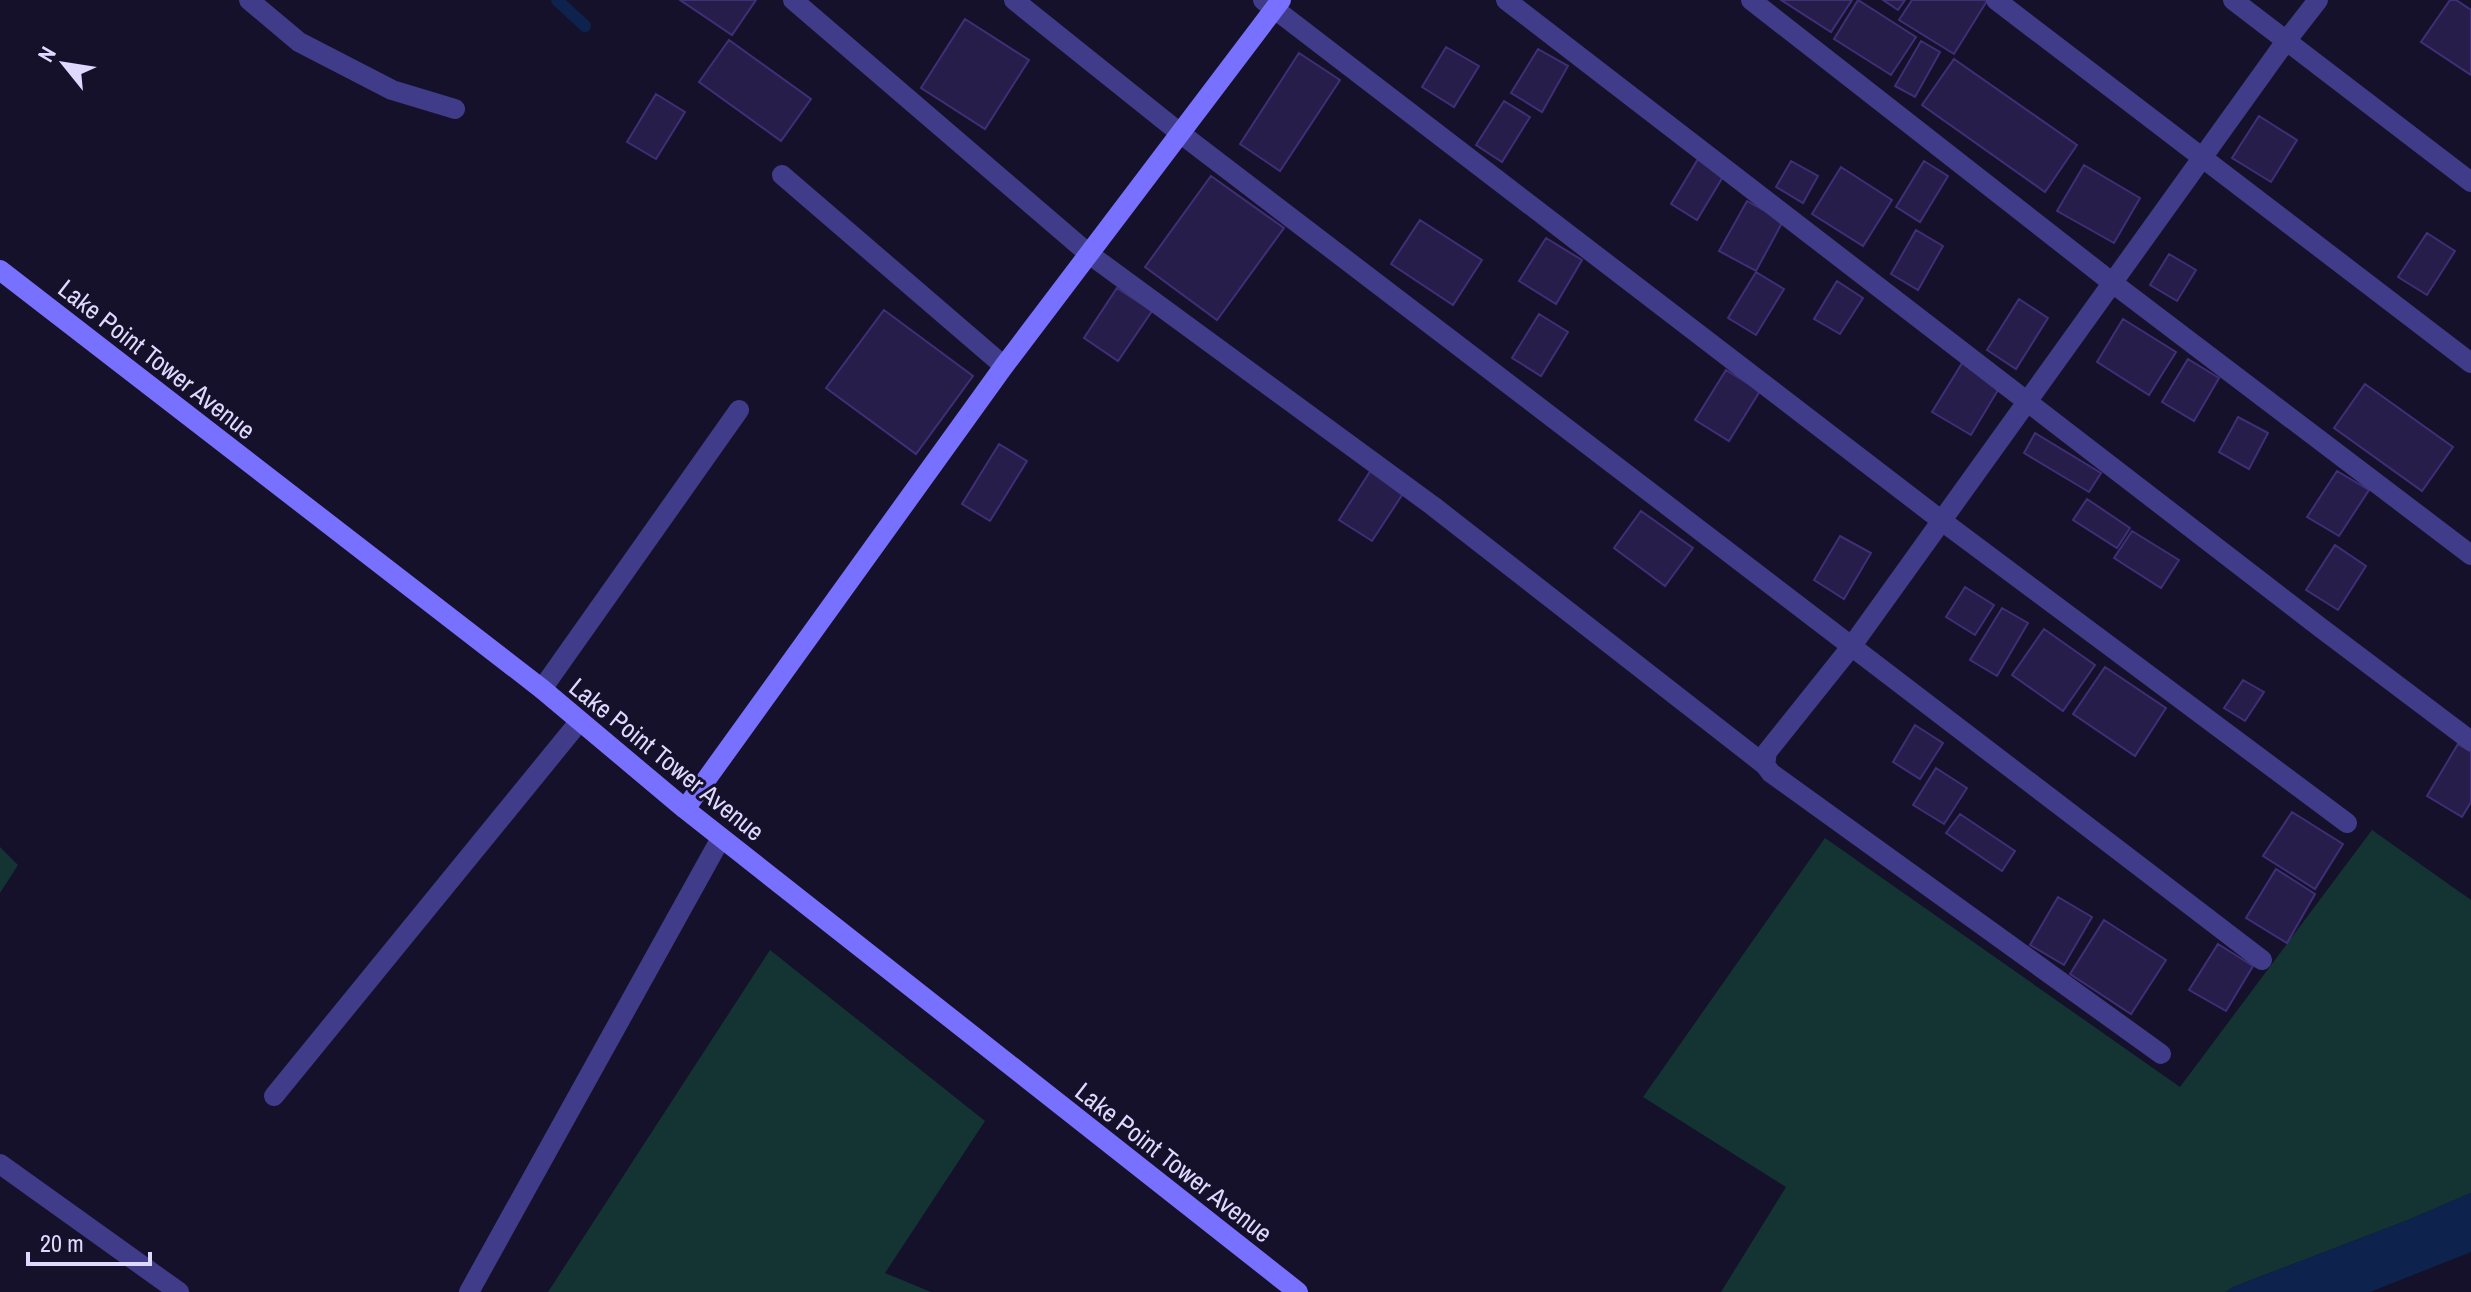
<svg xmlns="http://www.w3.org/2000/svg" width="2471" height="1292" font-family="'Archivo Narrow',sans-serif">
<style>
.green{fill:#143433}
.water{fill:#0d234d}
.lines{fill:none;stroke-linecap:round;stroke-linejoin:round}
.stream{stroke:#0d234d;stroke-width:12}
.building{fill:#271d4b;stroke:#3f2f77;stroke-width:2}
.street{stroke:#413c89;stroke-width:20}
.secondary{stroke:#7871ff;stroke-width:20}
.labels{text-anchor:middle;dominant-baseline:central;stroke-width:6;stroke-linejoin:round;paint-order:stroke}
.street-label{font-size:26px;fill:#dfd9ff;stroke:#15112a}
</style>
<rect width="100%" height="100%" fill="#15112a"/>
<path class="green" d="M 2372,830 L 2471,900 L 2471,1193 L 2408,1220 L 2233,1287 L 2226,1292 L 1721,1292 L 1786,1187 L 1643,1097 L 1825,838 L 2180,1087 Z
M 0,847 L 18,865 L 0,893 Z
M 770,950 L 985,1121 L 885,1273 L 931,1292 L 548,1292 Z"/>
<path class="water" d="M 2471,1193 L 2471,1252 L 2370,1292 L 2226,1292 L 2233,1287 L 2408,1220 Z"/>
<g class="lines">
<path class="stream" d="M 557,0 L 585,26"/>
</g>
<path class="building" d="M 680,0 L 756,0 L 732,35 Z
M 1781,0 L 1852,0 L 1831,32 Z
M 1858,0 L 1916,37 L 1891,75 L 1834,39 Z
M 1883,0 L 1905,0 L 1898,10 Z
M 1912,0 L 1985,0 L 1987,1 L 1954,54 L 1899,20 Z
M 2450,0 L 2456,0 L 2471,10 L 2471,75 L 2421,42 Z
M 965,19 L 1029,60 L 985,129 L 921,88 Z
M 729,40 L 811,99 L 781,141 L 699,82 Z
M 1921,41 L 1940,52 L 1915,97 L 1895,86 Z
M 1446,47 L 1479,66 L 1454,107 L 1422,87 Z
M 1538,49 L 1568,66 L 1542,112 L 1511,93 Z
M 1299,53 L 1340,80 L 1280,171 L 1240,144 Z
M 1954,59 L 2077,145 L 2045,192 L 1922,105 Z
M 656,94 L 685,112 L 656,159 L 627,142 Z
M 1504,101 L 1530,117 L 1502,162 L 1476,145 Z
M 2259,116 L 2297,140 L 2271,182 L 2232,158 Z
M 1698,159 L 1724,175 L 1697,220 L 1671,204 Z
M 1791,161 L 1818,176 L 1803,203 L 1776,187 Z
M 1924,161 L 1948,176 L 1920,222 L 1896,207 Z
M 2084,165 L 2140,198 L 2114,243 L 2057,211 Z
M 1841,167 L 1892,200 L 1863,246 L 1812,214 Z
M 1211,176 L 1284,228 L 1217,320 L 1145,267 Z
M 1747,201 L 1783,221 L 1756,271 L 1719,251 Z
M 1420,220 L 1482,260 L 1453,305 L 1391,264 Z
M 1916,230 L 1943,246 L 1918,290 L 1891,274 Z
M 2427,233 L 2455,251 L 2427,295 L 2398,277 Z
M 1546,238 L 1582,260 L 1556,304 L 1519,281 Z
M 2169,254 L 2196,270 L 2177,301 L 2150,285 Z
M 1756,272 L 1784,289 L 1756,335 L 1728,318 Z
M 1837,281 L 1863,298 L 1840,334 L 1814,319 Z
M 1117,288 L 1152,311 L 1118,361 L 1084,338 Z
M 2019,299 L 2048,318 L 2016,369 L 1987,350 Z
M 884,310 L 973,376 L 916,454 L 826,388 Z
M 1539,314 L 1568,332 L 1541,376 L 1512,358 Z
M 2123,319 L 2176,352 L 2149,395 L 2097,362 Z
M 2188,359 L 2219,378 L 2194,421 L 2162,402 Z
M 1964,360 L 2001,385 L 1971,435 L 1932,412 Z
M 1726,370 L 1760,391 L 1729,441 L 1695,420 Z
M 2365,384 L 2453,447 L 2422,491 L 2334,428 Z
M 2238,417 L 2268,433 L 2249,469 L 2219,452 Z
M 2035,433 L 2101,473 L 2089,492 L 2024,453 Z
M 999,444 L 1027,461 L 990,521 L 962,504 Z
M 1371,470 L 1404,492 L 1372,541 L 1339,520 Z
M 2337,471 L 2369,490 L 2339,536 L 2307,517 Z
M 2087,499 L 2130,528 L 2117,548 L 2073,520 Z
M 1641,511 L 1693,548 L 1665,586 L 1614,548 Z
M 2132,531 L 2179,560 L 2161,588 L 2114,558 Z
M 1840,536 L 1871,553 L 1844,599 L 1814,580 Z
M 2335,545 L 2366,566 L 2338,610 L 2306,590 Z
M 1965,587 L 1994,605 L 1975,635 L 1946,617 Z
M 2002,608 L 2028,623 L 1997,676 L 1970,660 Z
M 2044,629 L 2095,665 L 2063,711 L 2012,675 Z
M 2105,667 L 2166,708 L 2135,756 L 2073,714 Z
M 2243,680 L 2264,692 L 2245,721 L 2224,708 Z
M 1915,725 L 1943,743 L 1920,779 L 1893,762 Z
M 2458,744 L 2471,752 L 2471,802 L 2462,817 L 2427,796 Z
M 1936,768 L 1967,788 L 1944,824 L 1913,805 Z
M 2292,812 L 2343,844 L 2315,889 L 2263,856 Z
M 1960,814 L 2015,851 L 2002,871 L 1946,833 Z
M 2276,869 L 2315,894 L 2287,943 L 2246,918 Z
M 2058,897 L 2092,917 L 2064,965 L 2030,945 Z
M 2104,920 L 2166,960 L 2131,1014 L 2070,974 Z
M 2218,944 L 2253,966 L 2226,1011 L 2189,990 Z"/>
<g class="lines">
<path class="street" d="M 249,0 L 299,42 L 392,90 L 455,109
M 793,0 L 1089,254 L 1433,506 L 1765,765 L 1771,773 L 2161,1054
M 1014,0 L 1180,133 L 2262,960
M 1263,0 L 1942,521 L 2347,823
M 1506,0 L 2321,628 L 2471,741
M 1751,0 L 2114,284 L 2471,555
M 1996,0 L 2471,363
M 2233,0 L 2471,182
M 782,175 L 1004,366
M 542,689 L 739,410
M 1765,765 L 1767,752 L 1851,647 L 2286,41 L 2318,0
M 274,1096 L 579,722
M 0,1164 L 179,1292
M 469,1292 L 721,838"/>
<path class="secondary" d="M 0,270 L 542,689 L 685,809 L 1298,1292
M 685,809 L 1004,366 L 1281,0"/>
</g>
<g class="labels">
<g class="street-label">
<text transform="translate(157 359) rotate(38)">Lake Point Tower Avenue</text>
<text transform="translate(667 759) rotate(39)">Lake Point Tower Avenue</text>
<text transform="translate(1174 1162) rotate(38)">Lake Point Tower Avenue</text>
</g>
</g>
<g transform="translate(64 64) rotate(300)" stroke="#15112a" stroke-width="6" paint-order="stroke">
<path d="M0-6L14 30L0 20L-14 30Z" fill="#dfd9ff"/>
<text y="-12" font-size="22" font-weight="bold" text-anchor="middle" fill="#dfd9ff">N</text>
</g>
<path d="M28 1252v12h122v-12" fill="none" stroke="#dfd9ff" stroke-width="4"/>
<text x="40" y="1252" font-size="24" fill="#dfd9ff" stroke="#15112a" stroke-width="6" paint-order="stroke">20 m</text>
</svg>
